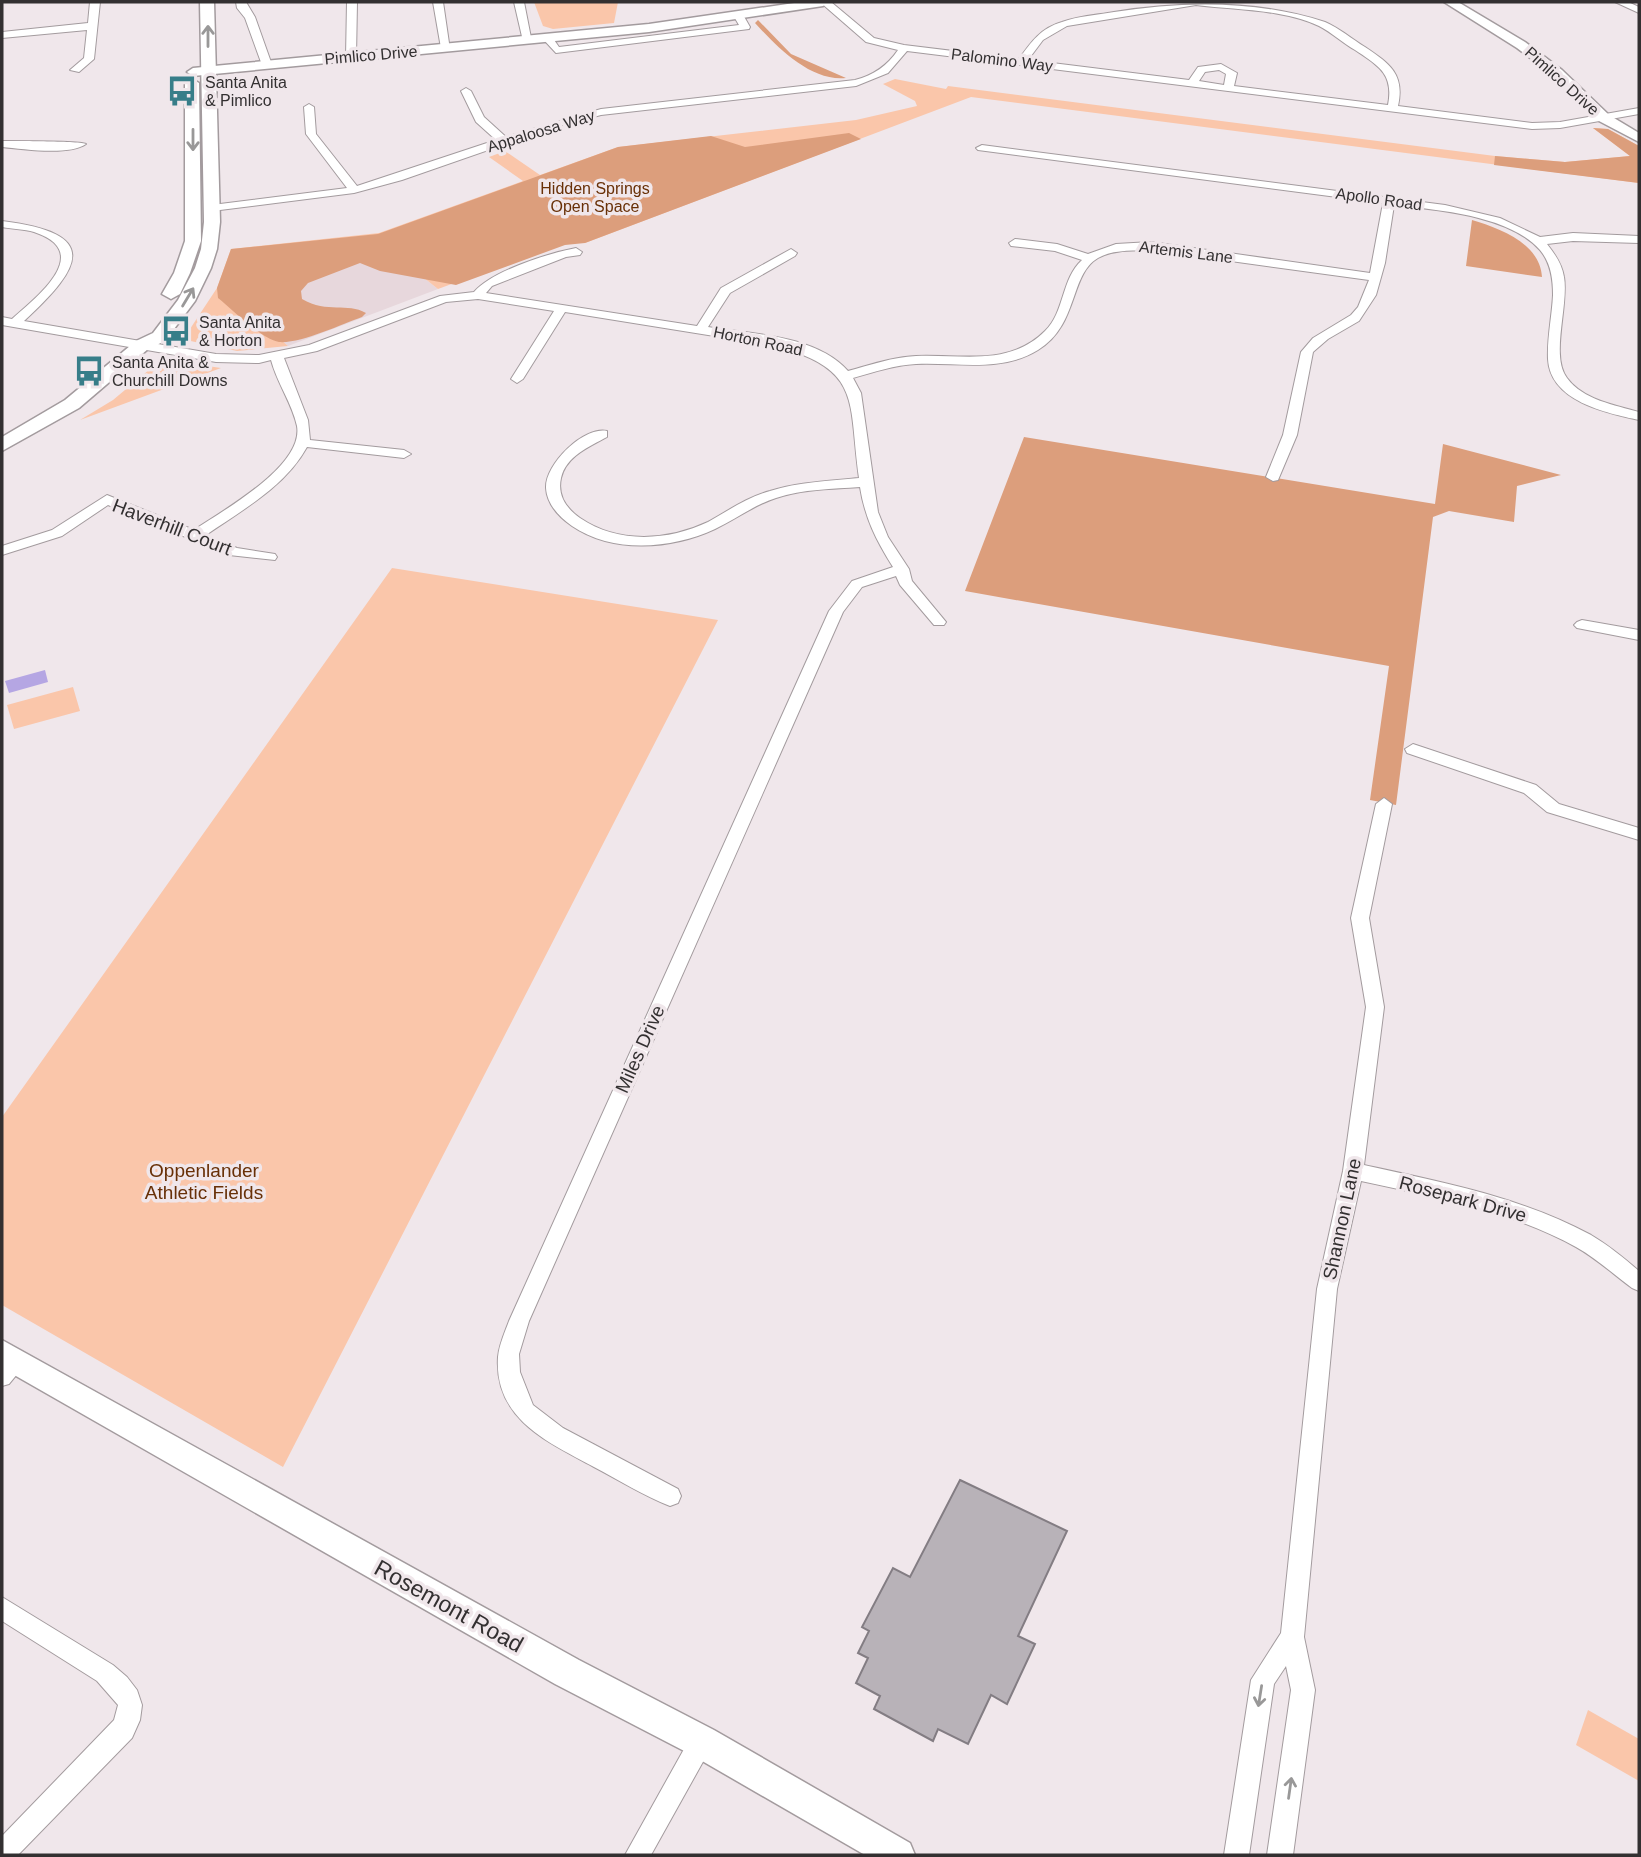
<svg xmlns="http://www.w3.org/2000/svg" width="1641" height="1857" font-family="Helvetica,sans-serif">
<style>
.built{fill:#e7d7dc}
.green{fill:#fac6aa}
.forest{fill:#dc9e7c}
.water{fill:#b5a6e3}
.building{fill:#b8b2b8;stroke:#837d83;stroke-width:2}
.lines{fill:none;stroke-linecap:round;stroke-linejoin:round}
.minor-casing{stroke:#a39b9e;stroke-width:2}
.tertiary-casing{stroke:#a39b9e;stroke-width:3}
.secondary-casing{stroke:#a39b9e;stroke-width:3}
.minor{fill:#fff;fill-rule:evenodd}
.tertiary{fill:#fff;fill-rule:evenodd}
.secondary{fill:#fff;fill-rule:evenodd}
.oneway{stroke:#999898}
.labels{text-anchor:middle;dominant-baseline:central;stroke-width:7;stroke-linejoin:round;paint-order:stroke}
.far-street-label{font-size:16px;fill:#333031;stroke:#f0e7eb}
.far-poi-label{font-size:16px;fill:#333031;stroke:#f0e7eb;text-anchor:start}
.far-park-label{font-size:16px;fill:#683007;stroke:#f0e7eb}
.street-label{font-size:19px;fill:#333031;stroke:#f0e7eb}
.park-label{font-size:19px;fill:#683007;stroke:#f0e7eb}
.near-street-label{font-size:23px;fill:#333031;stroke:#f0e7eb}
</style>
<rect width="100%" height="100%" fill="#f0e7eb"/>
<path class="built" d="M 376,240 L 438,289 L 288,346 L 228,293 Z"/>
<path class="green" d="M 534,2 L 618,2 L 614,23 L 553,29 L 543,26 Z
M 895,79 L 946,89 L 948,86 L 1495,156 L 1565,162 L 1630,156 L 1593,128 L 1608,129 L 1639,146 L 1639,183 L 971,97 L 585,243 L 569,241 L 438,289 L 376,240 L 228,293 L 288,346 L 237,351 L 186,340 L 186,335 L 217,288 L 231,249 L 379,233 L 523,181 L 489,157 L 505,151 L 540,175 L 618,147 L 856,120 L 917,106 L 915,101 L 883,84 Z
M 173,361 L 221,368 L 80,420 L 113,400 L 156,364 Z
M 392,568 L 718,620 L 283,1467 L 2,1305 L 2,1117 Z
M 73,687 L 80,711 L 14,729 L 7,705 Z
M 1588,1710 L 1639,1739 L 1639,1781 L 1576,1745 Z"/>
<path class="forest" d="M 758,20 L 791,54 L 846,78 C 811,82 777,47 755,23 Z
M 1593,128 L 1608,129 L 1639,146 L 1639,183 L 1494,165 L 1495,156 L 1565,162 L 1630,156 Z
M 849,133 L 861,139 L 585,243 L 565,245 L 456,285 L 380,271 L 360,263 L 308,283 L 301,291 L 302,299 C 328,314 347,302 366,313 L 362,317 C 342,324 300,344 279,342 C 261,339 233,310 218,298 L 217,288 L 231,249 L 378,234 L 618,147 L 711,136 L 745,147 Z
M 1472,220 C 1499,228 1540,243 1542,277 L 1466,266 Z
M 1024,437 L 1435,504 L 1443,444 L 1561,475 L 1517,486 L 1514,522 L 1449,511 L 1433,517 L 1396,805 L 1370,800 L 1389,666 L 965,591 Z"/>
<path class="water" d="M 45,670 L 48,682 L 9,693 L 5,681 Z"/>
<path class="building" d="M 960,1480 L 1067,1531 L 1018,1636 L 1035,1644 L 1007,1704 L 991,1695 L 968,1744 L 938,1729 L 933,1741 L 874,1709 L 880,1696 L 856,1683 L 868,1658 L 858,1653 L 869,1631 L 862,1627 L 893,1568 L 910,1577 Z"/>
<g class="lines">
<g class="minor-casing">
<path id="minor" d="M 90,2 L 100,2 L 94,59 L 79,72 L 70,70 L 84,58 L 87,30 L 2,38 L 2,32 L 88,23 Z
M 236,2 L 246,2 L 255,17 L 272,65 L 271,67 L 262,65 L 245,18 L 237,8 Z
M 347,2 L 357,2 L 356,57 L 351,60 L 346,57 Z
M 433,2 L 443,2 L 450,50 L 441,48 Z
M 514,2 L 524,2 L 532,43 L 523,41 Z
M 820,2 L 831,2 L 874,38 L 904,45 L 1019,59 C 1031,42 1041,28 1062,22 C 1078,16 1097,15 1114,12 C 1183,1 1258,0 1325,22 C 1339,28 1352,39 1365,47 C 1390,64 1405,74 1398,106 L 1532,123 L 1560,122 L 1639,108 L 1639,114 L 1560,128 L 1532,129 L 907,51 L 888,73 L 856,86 L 601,115 L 552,128 L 402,180 L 354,193 L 212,211 L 206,208 L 212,205 L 347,188 L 306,134 L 304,107 L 309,104 L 314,107 L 316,134 L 357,186 L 496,140 L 476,122 L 461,91 L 466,88 L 471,91 L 484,117 L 506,137 L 601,109 L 855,80 C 874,75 887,66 898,50 L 866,42 ZM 1196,5 C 1235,10 1282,9 1319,26 C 1331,32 1343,43 1355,50 C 1379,66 1394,74 1388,105 L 1234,86 L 1237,73 L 1221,64 L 1198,67 L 1189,80 L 1028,60 L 1043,40 L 1067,26 ZM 1219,70 L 1226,74 L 1224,85 L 1199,81 L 1205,72 Z
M 1615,2 L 1628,2 L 1639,7 L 1639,13 Z
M 738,12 L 742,13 L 750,27 L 749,29 L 556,53 L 543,39 L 552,37 L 559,47 L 739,25 L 733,15 Z
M 2,141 C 15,141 81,141 86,144 C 69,156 23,149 2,147 Z
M 982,145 L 1445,205 L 1500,218 L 1540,237 L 1573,233 L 1639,236 L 1639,243 L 1573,241 L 1547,244 C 1555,254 1562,264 1564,277 C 1569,305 1550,356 1567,378 C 1583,400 1615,405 1639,412 L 1639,420 C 1606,413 1550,401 1548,359 C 1547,338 1552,316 1553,295 C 1553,279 1551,263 1540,250 C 1509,215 1437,210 1394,205 L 1385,263 L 1376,295 L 1359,321 L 1328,339 L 1313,352 L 1297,435 L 1278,480 L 1273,481 L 1266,477 L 1283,435 L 1301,352 L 1313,338 L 1351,315 L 1358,307 L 1369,280 L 1151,250 C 1134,251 1114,249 1098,258 C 1069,275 1079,325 1038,350 C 1001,373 957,362 916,364 C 895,365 874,372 853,378 L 861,393 L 878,512 L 888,537 L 909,569 L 912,581 L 946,622 L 944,625 L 934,625 L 900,585 L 896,576 L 862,587 L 843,612 L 529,1321 L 519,1354 L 520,1372 L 533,1405 L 563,1428 L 678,1489 L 681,1496 L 678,1503 L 670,1506 C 644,1496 619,1480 594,1467 C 548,1442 494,1419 498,1357 C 499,1345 505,1332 509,1321 L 829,611 L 852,581 L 893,567 C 876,540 865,518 860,487 C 833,489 803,489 776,498 C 754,505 736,519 715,529 C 672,549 613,554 572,526 C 559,517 547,504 546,488 C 545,464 584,426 607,431 L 607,437 C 589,447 566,456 561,478 C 557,496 567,509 580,518 C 618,544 668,541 708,522 C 728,511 747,497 770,491 C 798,482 829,481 859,478 C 848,401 863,370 776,346 L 565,312 L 523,379 L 517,383 L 511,379 L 554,311 L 478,299 L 446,302 L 317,351 L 284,358 L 308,420 L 310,440 L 404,450 L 411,454 L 404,458 L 307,447 C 285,487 242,510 206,535 L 237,548 L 275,554 L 277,557 L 275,560 L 229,555 L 108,505 L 62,536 L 2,555 L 2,546 L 52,530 L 107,495 L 194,530 C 222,511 304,466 297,426 C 292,403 277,383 271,360 L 259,363 L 216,362 L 2,325 L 2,317 L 12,319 C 37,297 95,252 34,232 C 24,229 12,229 2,227 L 2,221 C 99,233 85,265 24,321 L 216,354 L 259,355 L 309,345 L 440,296 L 474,292 C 492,271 549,253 576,248 L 582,252 L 580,255 L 566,257 L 492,286 L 486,293 L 697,326 L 721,288 L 791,249 L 797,253 L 795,256 L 730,293 L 708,327 C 752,334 816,335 848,371 C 870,365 893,357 916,356 C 962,354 1009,367 1045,331 C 1065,312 1061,279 1082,260 L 1055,251 L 1011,246 L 1009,243 L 1015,239 L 1057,244 L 1088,254 L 1116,244 L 1151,242 L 1370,273 L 1383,203 L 978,150 L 976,148 Z
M 1582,620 L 1639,630 L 1639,640 L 1577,628 L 1574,625 L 1577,622 Z
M 1413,744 L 1536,785 L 1559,804 L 1639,828 L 1639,840 L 1547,812 L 1524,793 L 1407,753 L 1405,749 Z
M 1384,798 L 1392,804 L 1369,918 L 1384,1007 L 1364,1165 C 1441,1182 1521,1197 1591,1235 C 1608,1245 1624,1258 1639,1271 L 1639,1291 L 1632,1288 C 1613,1274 1596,1258 1576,1247 C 1509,1210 1434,1197 1361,1181 L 1337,1289 L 1304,1637 L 1315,1690 L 1293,1855 L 1267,1855 L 1291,1690 L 1286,1666 L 1274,1684 L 1249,1855 L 1224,1855 L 1251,1680 L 1281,1633 L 1317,1289 L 1343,1171 L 1366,1007 L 1351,918 L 1376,804 Z
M 16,1353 L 23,1355 L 27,1362 L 9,1384 L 2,1386 L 2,1363 Z
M 2,1597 L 113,1665 L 127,1677 L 137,1690 L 142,1705 L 140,1720 L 132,1738 L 18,1855 L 2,1855 L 2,1836 L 114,1720 L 118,1705 L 97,1681 L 2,1621 Z
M 702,1730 L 711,1733 L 714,1742 L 651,1855 L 625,1855 L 693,1733 Z"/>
</g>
<g class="tertiary-casing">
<path id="tertiary" d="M 801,2 L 829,2 L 823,6 L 649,32 L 193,76 L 187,72 L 193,68 L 649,24 Z
M 1444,2 L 1458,2 L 1525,42 L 1562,70 L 1609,115 L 1639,133 L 1639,142 L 1599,121 L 1554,76 L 1517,48 Z"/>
</g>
<g class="secondary-casing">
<path id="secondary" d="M 200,2 L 214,2 L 220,222 L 217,249 L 211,268 L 195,301 L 165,341 L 148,349 L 79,408 L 2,451 L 2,437 L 65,400 L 136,341 L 153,333 L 178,300 L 195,268 L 201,249 L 204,222 Z
M 192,79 L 199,83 L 201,241 L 190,273 L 180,294 L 171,299 L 162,294 L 174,273 L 185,241 L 185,83 Z
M 2,1340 L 579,1660 L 714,1730 L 910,1843 L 915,1855 L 865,1855 L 690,1754 L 555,1684 L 2,1368 Z"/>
</g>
<use href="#minor" class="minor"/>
<use href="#tertiary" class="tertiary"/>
<use href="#secondary" class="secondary"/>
</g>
<defs><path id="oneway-shaft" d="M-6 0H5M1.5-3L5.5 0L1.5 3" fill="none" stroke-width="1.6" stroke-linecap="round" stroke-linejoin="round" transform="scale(1.75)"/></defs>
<g class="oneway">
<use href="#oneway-shaft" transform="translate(208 36) rotate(-90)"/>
<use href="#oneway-shaft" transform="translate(193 140) rotate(90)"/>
<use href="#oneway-shaft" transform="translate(188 297) rotate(-59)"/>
<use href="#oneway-shaft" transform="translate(1260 1696) rotate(99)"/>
<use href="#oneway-shaft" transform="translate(1290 1788) rotate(-82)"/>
</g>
<defs>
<g id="bus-bare" transform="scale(2.415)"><path d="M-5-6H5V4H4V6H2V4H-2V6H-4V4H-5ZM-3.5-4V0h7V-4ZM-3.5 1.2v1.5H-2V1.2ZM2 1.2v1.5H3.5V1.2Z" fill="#377e89" stroke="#f0e7eb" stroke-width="2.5" paint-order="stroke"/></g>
</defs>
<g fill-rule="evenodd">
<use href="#bus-bare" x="182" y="91"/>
<use href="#bus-bare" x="176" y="331"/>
<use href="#bus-bare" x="89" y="371"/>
</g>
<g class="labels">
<g class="far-street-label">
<text transform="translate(371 55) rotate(-5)">Pimlico Drive</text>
<text transform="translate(1002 60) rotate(7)">Palomino Way</text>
<text transform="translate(1562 81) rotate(42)">Pimlico Drive</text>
<text transform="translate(541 131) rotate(-17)">Appaloosa Way</text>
<text transform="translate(1379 199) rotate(8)">Apollo Road</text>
<text transform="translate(1186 252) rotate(7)">Artemis Lane</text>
<text transform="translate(758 341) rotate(12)">Horton Road</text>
</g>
<g class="far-poi-label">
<text x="205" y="82">Santa Anita<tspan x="205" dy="18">&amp; Pimlico</tspan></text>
<text x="199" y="322">Santa Anita<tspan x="199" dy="18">&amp; Horton</tspan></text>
<text x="112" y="362">Santa Anita &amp;<tspan x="112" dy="18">Churchill Downs</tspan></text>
</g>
<g class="far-park-label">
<text x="595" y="188">Hidden Springs<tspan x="595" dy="18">Open Space</tspan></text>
</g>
<g class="street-label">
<text transform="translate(172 527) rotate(21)">Haverhill Court</text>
<text transform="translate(640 1049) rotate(-66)">Miles Drive</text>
<text transform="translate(1463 1199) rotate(15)">Rosepark Drive</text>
<text transform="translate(1342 1219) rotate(-78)">Shannon Lane</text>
</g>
<g class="park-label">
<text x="204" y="1170">Oppenlander<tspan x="204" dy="22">Athletic Fields</tspan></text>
</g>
<g class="near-street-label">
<text transform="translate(449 1606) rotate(29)">Rosemont Road</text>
</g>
</g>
<rect width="1641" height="1857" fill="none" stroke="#333031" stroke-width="7"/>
</svg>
